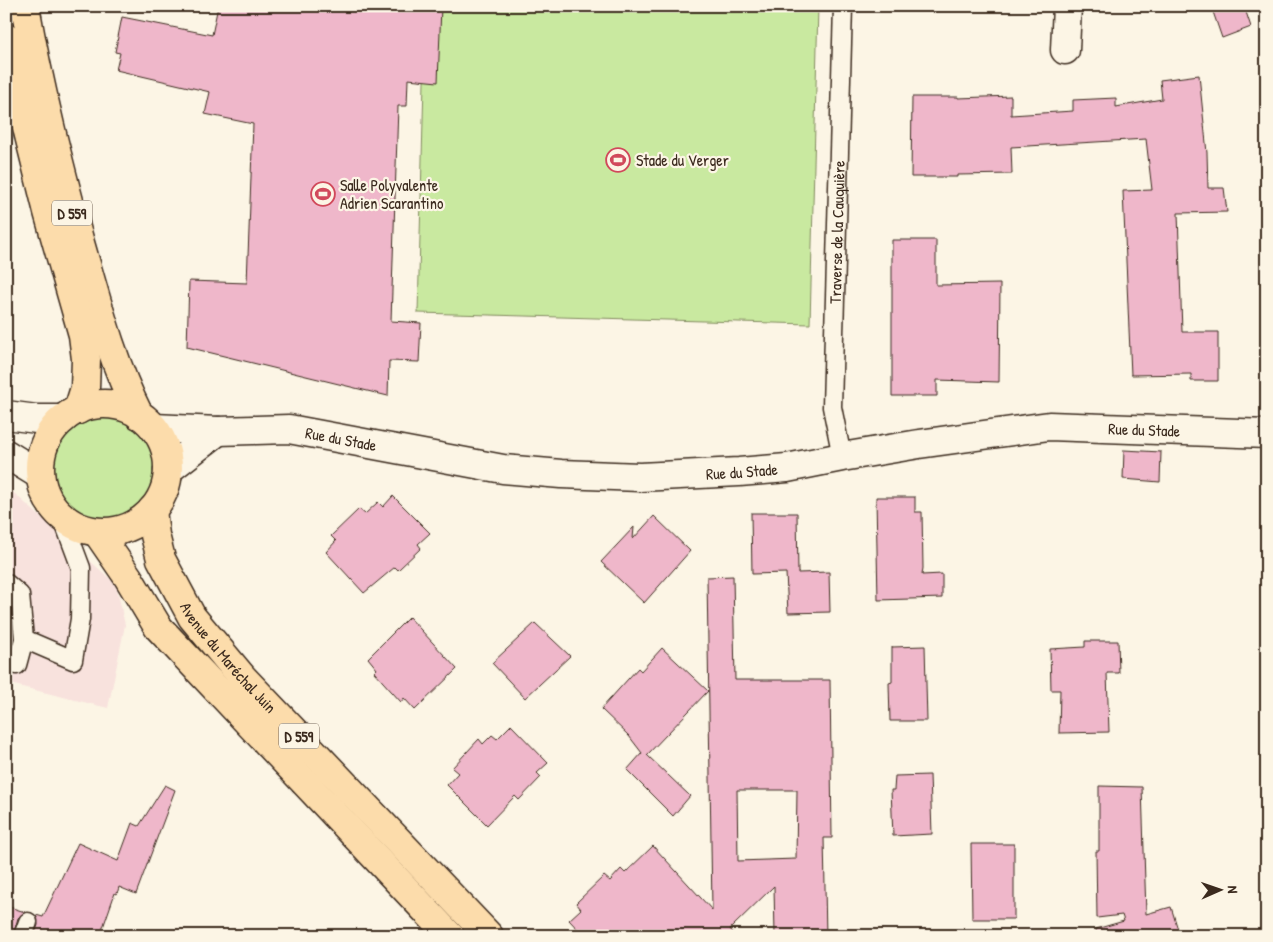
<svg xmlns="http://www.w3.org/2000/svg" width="1273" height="942" font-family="'Patrick Hand',sans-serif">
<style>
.built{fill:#f8e2dd}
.green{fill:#c9e9a0;stroke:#828a5f}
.building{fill:#efb7ca;stroke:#3b2a1e;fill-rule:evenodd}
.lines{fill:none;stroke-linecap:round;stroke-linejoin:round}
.service-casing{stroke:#3b2a1e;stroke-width:21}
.minor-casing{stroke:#3b2a1e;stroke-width:31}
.tertiary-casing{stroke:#3b2a1e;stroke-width:31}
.secondary-casing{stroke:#3b2a1e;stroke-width:31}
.primary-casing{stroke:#3b2a1e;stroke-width:31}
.service{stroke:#fcf5e5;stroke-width:18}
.minor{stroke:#fcf5e5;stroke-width:28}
.tertiary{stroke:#fcf5e5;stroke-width:28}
.secondary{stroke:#fcf5e5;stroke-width:28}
.primary{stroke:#fcdcab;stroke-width:28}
.labels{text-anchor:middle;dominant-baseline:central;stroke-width:4.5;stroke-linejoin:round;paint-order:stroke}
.shield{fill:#fcf5e5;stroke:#75675a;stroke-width:1}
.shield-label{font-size:15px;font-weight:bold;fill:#3b2a1e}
.poi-label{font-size:16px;fill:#3b2a1e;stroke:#fcf5e5;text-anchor:start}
.street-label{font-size:16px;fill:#3b2a1e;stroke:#fcf5e5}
</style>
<rect width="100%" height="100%" fill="#fcf5e5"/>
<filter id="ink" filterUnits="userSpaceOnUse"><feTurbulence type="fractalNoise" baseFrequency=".02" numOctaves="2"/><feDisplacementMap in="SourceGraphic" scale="10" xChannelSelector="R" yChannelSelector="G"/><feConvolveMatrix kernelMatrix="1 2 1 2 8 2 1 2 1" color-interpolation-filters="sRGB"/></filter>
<g filter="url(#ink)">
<path class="built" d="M 6,486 L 116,584 L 125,625 L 108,708 L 6,683 Z"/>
<path class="green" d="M 426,6 L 818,6 L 810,324 L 418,313 Z
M40 469a63 63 0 1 1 126 0a63 63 0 1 1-126 0Z"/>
<path class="building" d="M 218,6 L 441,6 L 438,82 L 408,79 L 407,106 L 398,106 L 391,321 L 421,323 L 419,362 L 389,361 L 388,396 L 187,347 L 189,281 L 247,283 L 253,124 L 205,114 L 210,92 L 116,70 L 120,53 L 115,52 L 122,17 L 212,35 Z
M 1211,6 L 1244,6 L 1251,27 L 1222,38 Z
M 1199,75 L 1207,153 L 1208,188 L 1224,188 L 1227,212 L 1178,213 L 1182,332 L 1218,332 L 1218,381 L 1191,381 L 1191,374 L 1131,375 L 1123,191 L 1152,190 L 1146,139 L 1011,147 L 1012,174 L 957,175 L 957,177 L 911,177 L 912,97 L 958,97 L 958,98 L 1011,96 L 1011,115 L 1073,111 L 1073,100 L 1116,98 L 1116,107 L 1162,99 L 1160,80 Z
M 892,240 L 936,240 L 936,285 L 1000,284 L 999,382 L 937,380 L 937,396 L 892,396 Z
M 1124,450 L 1161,452 L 1160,482 L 1123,479 Z
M 393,496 L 430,533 L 418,544 L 421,548 L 398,570 L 395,567 L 364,593 L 326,552 L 336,541 L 331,536 L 359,509 L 365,514 L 378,502 L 383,507 Z
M 876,497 L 915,497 L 915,512 L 922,512 L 923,568 L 922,575 L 942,574 L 942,598 L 878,600 Z
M 751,513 L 797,513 L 798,573 L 829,572 L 830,612 L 788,613 L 786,573 L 752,574 Z
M 654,516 L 690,551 L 644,603 L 601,562 L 634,527 L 633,539 Z
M 733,576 L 735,680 L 830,680 L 832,838 L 824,838 L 826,936 L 775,936 L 774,886 L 730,929 L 736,936 L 584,936 L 569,920 L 581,909 L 576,903 L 604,876 L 610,881 L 621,869 L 625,873 L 653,846 L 712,910 L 707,577 ZM 737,790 L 797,790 L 796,859 L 738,861 Z
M 409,617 L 457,669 L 415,710 L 404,698 L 401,702 L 374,672 L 377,669 L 368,658 Z
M 535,623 L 570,656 L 525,698 L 492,663 Z
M 1085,641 L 1118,641 L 1119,673 L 1107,673 L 1109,732 L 1059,733 L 1060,690 L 1051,690 L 1050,649 L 1085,647 Z
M 925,646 L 927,721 L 890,721 L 889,683 L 892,682 L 892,647 Z
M 662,648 L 708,691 L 647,755 L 690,796 L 673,816 L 627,770 L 642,753 L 629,736 L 601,709 L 638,668 L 641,671 Z
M 511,725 L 548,763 L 537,773 L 541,777 L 519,800 L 515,796 L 487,825 L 447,785 L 458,773 L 452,768 L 479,739 L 483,744 L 492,735 L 497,739 Z
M 930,775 L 932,834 L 893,836 L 891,790 L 894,790 L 895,776 Z
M 165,785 L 175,790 L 136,894 L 119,887 L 117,894 L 115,893 L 100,936 L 34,936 L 38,925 L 36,915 L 43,917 L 78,843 L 118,861 L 132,823 L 139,826 Z
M 1099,786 L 1142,787 L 1146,914 L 1171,907 L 1180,936 L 1097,936 L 1096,929 L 1124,921 L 1122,915 L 1097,918 L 1096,851 L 1099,851 Z
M 971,844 L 1014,844 L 1014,919 L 972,919 Z
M 6,906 L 25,912 L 18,918 L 13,936 L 6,936 Z"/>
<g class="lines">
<g class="service-casing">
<g id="service">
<path id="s1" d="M 842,457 L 832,407 L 843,6"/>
<path d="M 6,583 L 20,595 L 24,639 L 17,665 L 6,662"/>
<path d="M 24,639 L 73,660 L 80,619 L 81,568 L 62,517"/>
<path d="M 23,936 L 28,922"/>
</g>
</g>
<g class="minor-casing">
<path id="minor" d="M 1065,50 L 1067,6"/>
</g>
<g class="tertiary-casing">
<g id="tertiary">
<path id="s2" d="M 154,428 L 218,431 L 289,429 L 503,469 L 561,474 L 640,477 L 739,472 L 787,468 L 842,457 L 919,444 L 1049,426 L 1267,434"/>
<path d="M 168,470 L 218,431"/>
</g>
</g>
<g class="secondary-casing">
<path id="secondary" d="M 6,415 L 37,419 L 63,419
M 6,454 L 40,475"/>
</g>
<g class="primary-casing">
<g id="primary">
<path d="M 25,6 C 39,87 59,164 80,243 C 97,302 111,359 139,415"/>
<path d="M 6,38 L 10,59 L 48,212 L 83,335 L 86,359 L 85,388 L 78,410"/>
<circle cx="104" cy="468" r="64"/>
<path id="s3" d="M 152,510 L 155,535 L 161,559 L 192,617 L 243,678 L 489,936"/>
<path d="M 97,532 L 128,577 L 158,627 L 450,936"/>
</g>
</g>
<use href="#service" class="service"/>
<use href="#minor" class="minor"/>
<use href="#tertiary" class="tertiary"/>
<use href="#secondary" class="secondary"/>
<use href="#primary" class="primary"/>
</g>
</g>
<defs>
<g id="stadium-ring" transform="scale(1.25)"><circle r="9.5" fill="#fcf5e5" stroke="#d1495b" stroke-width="1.5"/><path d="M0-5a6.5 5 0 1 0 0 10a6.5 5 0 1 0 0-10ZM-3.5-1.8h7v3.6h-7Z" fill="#d1495b"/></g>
</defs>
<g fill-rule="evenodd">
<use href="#stadium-ring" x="618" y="160"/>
<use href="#stadium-ring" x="323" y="194"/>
</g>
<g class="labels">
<g class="shield">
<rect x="52" y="200.5" width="40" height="25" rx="4"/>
<rect x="279" y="723.5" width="40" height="25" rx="4"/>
</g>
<g class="shield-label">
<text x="72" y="213">D 559</text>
<text x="299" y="736">D 559</text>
</g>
<g class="poi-label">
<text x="636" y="160">Stade du Verger</text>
<text x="340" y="185">Salle Polyvalente<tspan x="340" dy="18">Adrien Scarantino</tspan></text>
</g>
<g class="street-label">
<text stroke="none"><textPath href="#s1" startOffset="226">Traverse de la Cauquière</textPath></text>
<text stroke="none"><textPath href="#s2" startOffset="998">Rue du Stade</textPath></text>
<text stroke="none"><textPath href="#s2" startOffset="188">Rue du Stade</textPath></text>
<text stroke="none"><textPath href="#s2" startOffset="592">Rue du Stade</textPath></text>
<text stroke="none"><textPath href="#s3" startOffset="170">Avenue du Maréchal Juin</textPath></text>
</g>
</g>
<rect width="1273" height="942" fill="none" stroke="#fcf5e5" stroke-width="25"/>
<rect x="12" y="12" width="1248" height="917" fill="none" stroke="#3b2a1e" stroke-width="2" filter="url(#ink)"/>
<g transform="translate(1220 890) rotate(88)" stroke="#fcf5e5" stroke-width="4" paint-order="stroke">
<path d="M0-4L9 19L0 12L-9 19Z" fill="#3b2a1e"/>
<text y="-8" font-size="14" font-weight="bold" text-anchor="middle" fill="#3b2a1e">N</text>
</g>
</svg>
